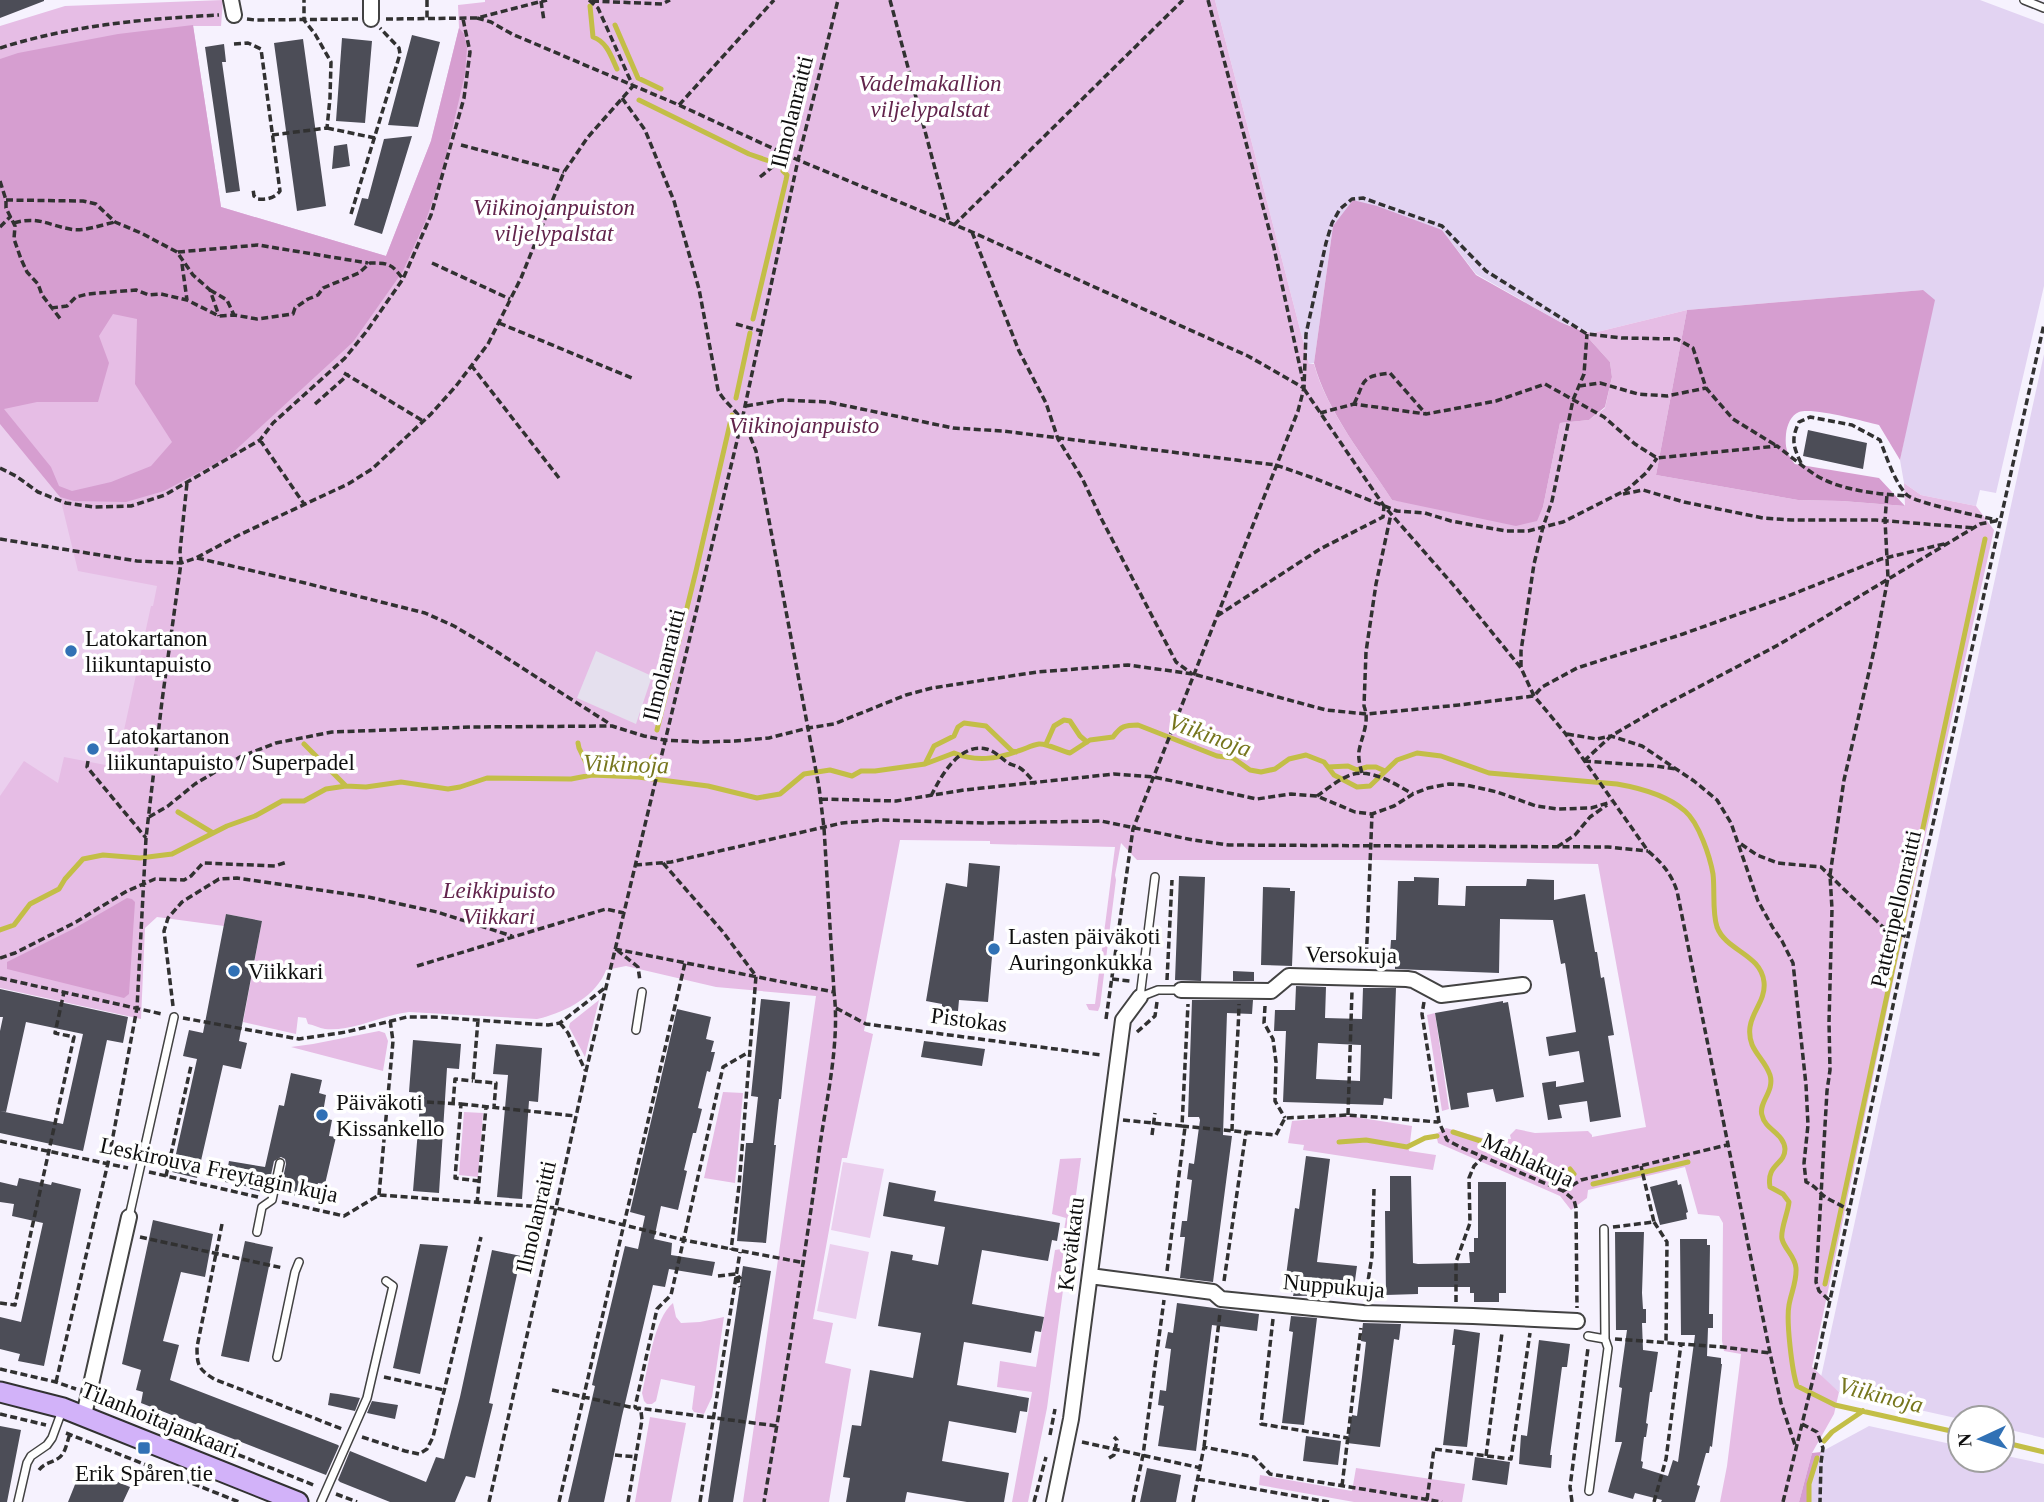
<svg xmlns="http://www.w3.org/2000/svg" width="2044" height="1502" font-family="'Times New Roman',serif">
<style>
.farmland{fill:#e2d3f2}
.green{fill:#e6bde5}
.forest{fill:#d69ed0;fill-rule:evenodd}
.pitch{fill:#ebcfee}
.plaza{fill:#e5e0ee}
.lines{fill:none;stroke-linecap:round;stroke-linejoin:round}
.stream{stroke:#c3be47;stroke-width:5}
.building{fill:#4c4d57;fill-rule:evenodd}
.lane-casing{stroke:#424242;stroke-width:10}
.street-casing{stroke:#424242;stroke-width:18}
.secondary-casing{stroke:#313131;stroke-width:23}
.path{stroke:#313131;stroke-width:3.5;stroke-dasharray:7 3.5;stroke-linecap:butt}
.lane{stroke:#fff;stroke-width:7}
.street{stroke:#fff;stroke-width:14}
.secondary{stroke:#d2b2f9;stroke-width:19}
.path-bridge{stroke:#313131;stroke-width:3.5;stroke-dasharray:7 3.5;stroke-linecap:butt}
.poi-dot{fill:#3171b5;stroke:#fff;stroke-width:2.5}
.labels{text-anchor:middle;dominant-baseline:central;stroke-width:7;stroke-linejoin:round;paint-order:stroke}
.park-label{font-size:23px;font-style:italic;fill:#62244c;stroke:#fff}
.street-label{font-size:23px;fill:#0f0f0f;stroke:#fff}
.poi-label{font-size:23px;fill:#0f0f0f;stroke:#fff;text-anchor:start}
.water-label{font-size:24px;font-style:italic;fill:#76761d;stroke:#fff}
</style>
<rect width="100%" height="100%" fill="#f6f2fe"/>
<path class="farmland" d="M 1215,0 L 1980,0 L 2044,24 L 2044,286 L 1996,493 L 1980,490 L 1976,506 L 1921,495 L 1904,483 L 1900,460 L 1906,430 L 1923,290 L 1687,310 L 1593,333 L 1560,322 L 1476,274 L 1442,230 L 1333,226 L 1314,363 L 1309,364 Z
M 2044,354 L 2044,1438 L 2002,1428 L 2002,1418 L 1960,1419 L 1839,1392 L 1821,1377 Z
M 1869,1426 L 1960,1446 L 1960,1460 L 2002,1460 L 2002,1455 L 2044,1464 L 2044,1502 L 1808,1502 L 1808,1489 L 1821,1452 Z"/>
<path class="green" d="M 223,0 L 221,26 L 193,26 L 221,207 L 386,256 L 431,141 L 459,28 L 458,5 L 485,2 L 485,0 L 1215,0 L 1309,364 L 1314,364 C 1327,412 1365,458 1392,500 L 1536,521 L 1543,507 L 1560,423 L 1589,420 L 1605,408 L 1612,377 L 1610,362 L 1582,331 L 1593,333 L 1687,310 L 1656,475 L 1798,500 L 1842,501 L 1905,506 L 1904,483 L 1921,495 L 1976,506 L 1994,530 L 1896,967 L 1812,1367 L 1839,1392 L 1834,1414 L 1812,1453 L 1799,1502 L 1720,1502 L 1727,1466 L 1741,1354 L 1724,1351 L 1722,1341 L 1723,1223 L 1719,1216 L 1698,1214 L 1685,1167 L 1588,1190 L 1587,1198 L 1571,1210 L 1560,1196 L 1438,1143 L 1436,1134 L 1446,1128 L 1486,1139 L 1511,1139 L 1510,1135 L 1516,1129 L 1535,1133 L 1588,1131 L 1592,1135 L 1592,1137 L 1646,1127 L 1598,864 L 1378,860 L 1137,860 L 1121,843 L 1115,875 L 1116,880 L 1100,1006 L 1098,1011 L 1089,1010 L 1086,1004 L 1095,1004 L 1115,847 L 990,844 L 990,841 L 900,840 L 864,1031 L 873,1034 L 847,1158 L 842,1158 L 813,1319 L 833,1323 L 825,1363 L 851,1369 L 829,1502 L 743,1502 L 816,996 L 716,987 L 626,966 L 606,970 C 596,997 564,1013 537,1019 L 409,1012 C 383,1015 351,1032 325,1029 C 319,1028 314,1025 308,1024 L 306,1018 L 298,1017 L 296,1034 L 243,1022 L 262,921 L 226,914 L 224,926 L 157,917 L 145,928 L 141,1019 L 0,988 L 0,26 L 65,6 Z
M 599,1000 L 585,1057 L 569,1027 L 570,1023 Z
M 1435,1013 L 1449,1109 L 1442,1111 L 1427,1015 Z
M 379,1031 L 385,1033 L 388,1041 L 383,1071 L 291,1047 L 313,1044 Z
M 723,1092 L 743,1093 L 735,1183 L 704,1178 Z
M 464,1112 L 483,1113 L 478,1177 L 459,1175 Z
M 1349,1116 L 1412,1126 L 1409,1151 L 1436,1155 L 1433,1170 L 1303,1150 L 1304,1145 L 1288,1143 L 1292,1121 Z
M 1081,1158 L 1047,1408 L 1028,1502 L 1012,1502 L 1032,1392 L 997,1387 L 1000,1361 L 1036,1367 L 1055,1250 L 1061,1249 L 1066,1218 L 1052,1214 L 1060,1159 Z
M 673,1303 L 676,1317 L 681,1323 L 700,1322 L 724,1317 L 712,1397 L 704,1414 L 694,1412 L 692,1409 L 695,1386 L 661,1379 L 656,1401 L 652,1404 L 647,1404 L 644,1401 L 642,1393 C 648,1369 654,1318 673,1303 Z
M 650,1417 L 686,1423 L 671,1502 L 635,1502 Z
M 1356,1468 L 1465,1484 L 1462,1502 L 1354,1502 L 1259,1485 L 1260,1475 L 1352,1491 Z"/>
<path class="forest" d="M 193,25 L 221,207 L 386,256 L 431,141 L 459,28 L 464,34 L 467,48 L 465,74 L 442,173 L 426,220 L 403,271 L 353,342 L 228,457 L 164,491 L 126,502 L 74,501 L 60,497 L 0,461 L 0,59 L 18,53 L 118,34 ZM 113,314 L 137,319 L 135,384 L 172,442 L 151,466 L 111,482 L 72,491 L 59,486 L 51,467 L 4,409 L 37,402 L 98,402 L 109,363 L 99,336 Z
M 1353,200 L 1377,206 L 1442,230 L 1476,275 L 1560,322 L 1582,331 L 1610,362 L 1612,377 L 1605,407 L 1589,420 L 1560,423 L 1543,507 L 1537,521 L 1516,526 L 1392,500 C 1365,458 1327,412 1314,363 L 1333,226 Z
M 1923,290 L 1935,300 L 1900,460 L 1879,425 C 1863,421 1812,407 1799,412 C 1791,415 1787,425 1786,434 C 1785,446 1786,454 1795,464 L 1879,478 L 1905,506 L 1842,501 L 1798,500 L 1656,475 L 1687,310 Z
M 127,898 L 132,899 L 135,902 L 129,994 L 124,998 L 7,969 L 7,962 L 75,928 Z
M 1821,1452 L 1808,1489 L 1808,1502 L 1799,1502 L 1812,1453 Z"/>
<path class="pitch" d="M 0,424 L 60,497 L 78,571 L 157,586 L 153,606 L 151,606 L 116,767 L 64,757 L 58,783 L 24,761 L 0,796 Z
M 843,1162 L 884,1169 L 870,1238 L 831,1230 Z
M 830,1244 L 869,1252 L 856,1319 L 817,1311 Z"/>
<path class="plaza" d="M 596,651 L 652,676 L 636,724 L 577,698 Z"/>
<g class="lines">
<path class="stream" d="M 590,6 L 593,37 C 607,42 611,56 617,69
M 615,25 L 638,78 L 661,89
M 639,100 L 749,154 L 769,161
M 753,319 L 786,180 L 787,175 L 783,171
M 736,398 L 750,333
M 657,730 L 696,571 L 732,415
M 578,743 L 579,748 L 592,775
M 304,744 L 346,786
M 1046,744 L 1054,726 L 1064,720 L 1070,721 L 1080,736 L 1087,742
M 925,764 L 934,746 L 954,736 L 958,727 L 964,723 L 986,726 L 1012,751 L 1016,752
M 1328,767 L 1348,766 L 1357,770 L 1367,767 L 1376,767 L 1385,771
M 647,778 L 652,757
M 178,812 L 213,833
M 0,930 L 14,925 L 30,904 L 59,889 L 65,879 L 83,859 L 103,855 L 140,858 L 172,854 L 227,826 L 255,816 L 282,801 L 304,801 L 326,789 L 346,786 L 366,787 L 401,782 L 448,789 L 460,787 L 487,778 L 571,779 L 592,775 L 638,777 L 708,786 L 757,798 L 780,794 L 804,774 L 830,770 L 852,776 L 861,771 L 875,771 L 925,764 L 954,753 C 976,762 996,759 1018,751 C 1025,749 1032,745 1039,744 C 1046,743 1061,751 1070,753 L 1090,740 L 1113,737 C 1121,726 1125,725 1138,725 L 1217,756 L 1233,758 L 1250,770 L 1261,772 L 1275,769 L 1289,759 L 1306,755 L 1324,762 L 1334,775 L 1357,787 L 1370,786 L 1397,760 L 1417,753 L 1441,756 L 1489,773 L 1617,784 C 1640,788 1667,795 1685,811 C 1699,823 1710,857 1713,874 C 1715,891 1712,912 1717,927 C 1726,951 1761,954 1764,982 C 1766,1000 1752,1011 1750,1027 C 1747,1050 1764,1057 1770,1075 C 1775,1091 1758,1103 1762,1115 C 1765,1130 1784,1133 1785,1149 C 1785,1165 1766,1164 1770,1187 L 1783,1194 L 1789,1202 C 1788,1213 1780,1230 1782,1239 C 1785,1250 1795,1256 1796,1268 C 1797,1281 1791,1293 1789,1305 C 1786,1321 1792,1371 1797,1386 L 1835,1405 L 1960,1433
M 1453,1132 L 1490,1144
M 1339,1142 L 1366,1140 L 1407,1147 L 1425,1138 L 1437,1136
M 1570,1169 L 1574,1174
M 1593,1184 L 1688,1162
M 1825,1284 L 1985,539
M 1824,1441 L 1832,1432 L 1863,1411
M 2002,1442 L 2044,1452
M 1809,1502 L 1809,1484 L 1817,1458"/>
</g>
<path class="building" d="M 0,0 L 44,0 L 44,1 L 0,18 Z
M 412,35 L 440,42 L 418,127 L 388,125 Z
M 342,38 L 372,41 L 365,123 L 336,121 Z
M 303,39 L 326,206 L 297,211 L 274,43 Z
M 224,44 L 226,62 L 222,62 L 240,191 L 226,193 L 205,47 Z
M 412,136 L 382,234 L 354,225 L 362,198 L 368,199 L 384,139 Z
M 347,144 L 350,166 L 332,169 L 334,146 Z
M 1808,430 L 1867,443 L 1863,469 L 1803,456 Z
M 969,863 L 1000,866 L 988,1002 L 959,1000 L 958,1011 L 942,1010 L 942,1004 L 926,1001 L 946,883 L 967,887 Z
M 1179,876 L 1205,877 L 1201,981 L 1175,980 Z
M 1414,877 L 1439,878 L 1438,905 L 1465,906 L 1466,886 L 1526,886 L 1527,879 L 1554,880 L 1554,900 L 1585,894 L 1595,952 L 1597,952 L 1601,978 L 1604,977 L 1614,1035 L 1608,1036 L 1621,1117 L 1590,1122 L 1587,1101 L 1559,1105 L 1562,1118 L 1548,1120 L 1542,1083 L 1556,1081 L 1556,1087 L 1584,1082 L 1579,1051 L 1549,1056 L 1546,1037 L 1576,1032 L 1565,963 L 1561,964 L 1553,920 L 1500,919 L 1499,973 L 1395,969 L 1395,954 L 1390,954 L 1391,940 L 1396,940 L 1398,881 L 1414,881 Z
M 1263,887 L 1290,888 L 1290,891 L 1295,891 L 1292,966 L 1261,965 Z
M 226,914 L 262,921 L 239,1041 L 247,1043 L 241,1069 L 223,1065 L 197,1178 L 172,1172 L 197,1059 L 183,1056 L 189,1030 L 203,1033 Z
M 1233,971 L 1254,972 L 1254,981 L 1233,981 Z
M 1296,986 L 1326,987 L 1325,1018 L 1362,1019 L 1363,988 L 1396,988 L 1392,1099 L 1384,1098 L 1383,1105 L 1283,1102 L 1286,1031 L 1274,1031 L 1275,1010 L 1295,1010 ZM 1318,1043 L 1361,1045 L 1360,1081 L 1316,1079 Z
M 0,989 L 128,1017 L 123,1043 L 107,1040 L 83,1151 L 0,1133 L 0,1111 L 63,1124 L 83,1034 L 26,1022 L 6,1112 L 0,1111 L 0,1031 L 3,1017 L 0,1017 Z
M 761,999 L 790,1002 L 781,1099 L 779,1099 L 774,1145 L 776,1145 L 766,1243 L 737,1241 L 746,1143 L 753,1143 L 758,1097 L 751,1096 Z
M 1192,1000 L 1253,1000 L 1252,1014 L 1227,1013 L 1223,1135 L 1232,1136 L 1213,1282 L 1180,1278 L 1185,1237 L 1180,1237 L 1182,1221 L 1187,1221 L 1192,1180 L 1187,1179 L 1189,1163 L 1194,1164 L 1200,1120 L 1199,1117 L 1188,1117 Z
M 1503,1001 L 1503,1003 L 1508,1002 L 1524,1097 L 1496,1102 L 1493,1089 L 1467,1093 L 1469,1107 L 1451,1110 L 1435,1013 Z
M 677,1009 L 711,1017 L 706,1039 L 714,1041 L 711,1052 L 715,1052 L 710,1072 L 707,1071 L 698,1108 L 702,1109 L 696,1133 L 693,1133 L 684,1170 L 687,1171 L 678,1210 L 661,1206 L 654,1239 L 672,1243 L 671,1255 L 715,1262 L 712,1276 L 669,1269 L 665,1287 L 653,1285 L 622,1416 L 604,1502 L 568,1502 L 595,1386 L 592,1385 L 594,1376 L 625,1246 L 638,1249 L 645,1216 L 630,1212 Z
M 413,1040 L 461,1044 L 459,1069 L 447,1068 L 439,1193 L 413,1191 L 421,1093 L 409,1092 Z
M 924,1041 L 985,1049 L 982,1066 L 921,1057 Z
M 496,1044 L 542,1048 L 538,1102 L 529,1101 L 522,1199 L 497,1197 L 508,1075 L 493,1074 Z
M 291,1073 L 322,1080 L 319,1093 L 326,1095 L 322,1118 L 332,1120 L 329,1136 L 336,1137 L 325,1184 L 318,1183 L 314,1200 L 280,1192 L 286,1164 L 285,1159 L 281,1157 L 274,1161 L 268,1189 L 263,1188 L 262,1192 L 250,1189 L 250,1187 L 225,1182 L 229,1161 L 265,1167 L 279,1105 L 284,1106 Z
M 1306,1156 L 1330,1159 L 1317,1262 L 1357,1266 L 1353,1295 L 1293,1296 L 1294,1292 L 1284,1291 L 1295,1208 L 1299,1209 Z
M 1390,1176 L 1411,1176 L 1413,1263 L 1418,1264 L 1470,1263 L 1469,1252 L 1474,1252 L 1474,1238 L 1478,1238 L 1478,1182 L 1506,1182 L 1506,1293 L 1499,1293 L 1499,1302 L 1474,1302 L 1474,1293 L 1470,1293 L 1470,1287 L 1418,1287 L 1418,1294 L 1386,1295 L 1385,1211 L 1390,1211 Z
M 19,1178 L 51,1185 L 52,1182 L 81,1189 L 44,1366 L 18,1361 L 20,1354 L 0,1349 L 0,1317 L 21,1322 L 43,1223 L 12,1216 L 14,1204 L 0,1202 L 0,1182 L 17,1186 Z
M 1677,1180 L 1678,1185 L 1681,1184 L 1688,1212 L 1686,1213 L 1687,1219 L 1660,1225 L 1650,1187 Z
M 889,1182 L 936,1191 L 934,1201 L 1060,1223 L 1057,1241 L 1052,1240 L 1048,1261 L 982,1250 L 972,1304 L 1044,1317 L 1041,1332 L 1035,1331 L 1031,1353 L 964,1342 L 957,1385 L 1029,1398 L 1027,1412 L 1020,1411 L 1016,1433 L 949,1421 L 942,1461 L 1009,1473 L 1004,1502 L 967,1502 L 907,1492 L 905,1502 L 846,1502 L 850,1478 L 843,1477 L 852,1425 L 861,1426 L 870,1370 L 913,1378 L 921,1333 L 878,1326 L 891,1251 L 913,1255 L 912,1260 L 938,1265 L 945,1227 L 883,1216 Z
M 153,1220 L 213,1234 L 205,1277 L 181,1272 L 163,1341 L 179,1345 L 170,1380 L 338,1445 L 339,1446 L 326,1475 L 141,1403 L 143,1392 L 136,1390 L 141,1370 L 122,1364 Z
M 1615,1232 L 1644,1232 L 1642,1293 L 1643,1309 L 1646,1309 L 1646,1323 L 1642,1323 L 1643,1350 L 1658,1352 L 1652,1392 L 1650,1392 L 1646,1423 L 1648,1424 L 1646,1437 L 1644,1437 L 1641,1461 L 1643,1462 L 1642,1468 L 1668,1476 L 1673,1460 L 1678,1462 L 1695,1335 L 1681,1335 L 1680,1239 L 1707,1239 L 1707,1245 L 1710,1245 L 1709,1314 L 1713,1314 L 1713,1328 L 1708,1328 L 1707,1356 L 1721,1358 L 1721,1364 L 1722,1364 L 1712,1447 L 1710,1446 L 1709,1453 L 1706,1453 L 1697,1485 L 1700,1486 L 1695,1502 L 1661,1502 L 1662,1500 L 1635,1493 L 1633,1499 L 1608,1492 L 1622,1442 L 1615,1442 L 1622,1388 L 1619,1387 L 1627,1330 L 1616,1330 Z
M 245,1241 L 273,1247 L 249,1362 L 221,1356 Z
M 420,1244 L 448,1246 L 420,1374 L 393,1368 Z
M 492,1250 L 521,1256 L 489,1403 L 493,1404 L 475,1478 L 466,1476 L 455,1502 L 390,1502 L 340,1482 L 338,1480 L 350,1451 L 426,1482 L 436,1457 L 444,1459 L 460,1397 Z
M 743,1266 L 771,1271 L 733,1502 L 708,1502 Z
M 1177,1303 L 1259,1314 L 1257,1331 L 1212,1325 L 1196,1451 L 1158,1446 L 1164,1406 L 1158,1405 L 1160,1390 L 1166,1391 L 1171,1349 L 1165,1348 L 1168,1332 L 1173,1333 Z
M 1291,1316 L 1317,1318 L 1304,1425 L 1282,1423 L 1293,1332 L 1289,1331 Z
M 1363,1323 L 1401,1324 L 1399,1340 L 1394,1339 L 1380,1447 L 1347,1443 L 1352,1415 L 1357,1416 L 1362,1377 L 1366,1342 L 1361,1341 Z
M 1454,1329 L 1480,1333 L 1467,1447 L 1443,1445 L 1455,1345 L 1452,1345 Z
M 1539,1340 L 1570,1344 L 1567,1367 L 1562,1367 L 1550,1455 L 1552,1455 L 1551,1468 L 1519,1464 L 1521,1435 L 1527,1436 Z
M 330,1393 L 338,1394 L 360,1398 L 355,1411 L 328,1405 Z
M 372,1401 L 398,1405 L 395,1419 L 367,1413 Z
M 0,1426 L 21,1430 L 7,1502 L 0,1502 Z
M 1306,1436 L 1341,1441 L 1338,1465 L 1303,1461 Z
M 1475,1457 L 1510,1462 L 1507,1485 L 1472,1480 Z
M 82,1467 L 130,1487 L 123,1502 L 68,1502 Z
M 1147,1468 L 1181,1475 L 1176,1502 L 1140,1502 Z"/>
<g class="lines">
<g class="lane-casing">
<path id="lane" d="M 2024,0 L 2044,8
M 1140,997 L 1155,877
M 1140,997 L 1158,990 L 1181,990
M 636,1030 L 642,992
M 129,1217 L 174,1017
M 257,1232 L 262,1207 L 272,1200 L 280,1163
M 1588,1336 L 1605,1339 L 1604,1229
M 277,1357 L 295,1272 L 299,1262
M 1589,1491 L 1608,1348 L 1605,1339
M 18,1502 L 27,1463 L 31,1456 L 47,1445 L 52,1438 L 63,1408
M 321,1502 L 367,1398 L 393,1286 L 386,1281"/>
</g>
<g class="street-casing">
<path id="street" d="M 231,0 L 234,15
M 371,0 L 371,19
M 1181,990 L 1271,991 L 1289,976 L 1407,979 L 1413,980 L 1441,995 L 1523,985
M 1090,1276 L 1213,1292 L 1221,1299 L 1363,1313 L 1473,1316 L 1577,1321
M 84,1415 L 129,1217
M 1054,1502 L 1071,1419 L 1123,1020 L 1140,997"/>
</g>
<g class="secondary-casing">
<path id="secondary" d="M 0,1392 L 63,1408 L 298,1502"/>
</g>
<path class="path" d="M 427,0 L 427,19
M 589,0 L 598,8 L 632,84
M 890,0 L 949,221
M 1208,0 L 1274,248 L 1303,381
M 541,1 L 544,21
M 592,1 L 662,4 L 670,0
M 477,18 L 491,22 L 512,34 L 679,105 L 798,160 L 972,232 L 1248,356 L 1304,388
M 247,19 L 255,20 L 358,19
M 386,19 L 477,18 L 547,0
M 234,44 L 248,43 L 261,49 L 280,191 C 275,198 266,200 258,199 L 254,196 L 253,189
M 0,48 C 73,25 143,19 219,15
M 622,98 L 645,130 L 674,201 L 699,289 L 718,390 C 723,401 735,409 742,420 C 748,430 752,441 756,451 L 819,787 L 824,828 L 834,992
M 679,105 L 774,0
M 327,128 L 375,138
M 272,135 L 327,128 L 330,98 L 331,62 L 315,34 L 304,20 L 304,0
M 461,145 L 564,172
M 760,177 L 787,155
M 0,181 L 6,200 L 6,208 L 15,226 L 14,239 L 21,259 L 27,272 L 38,284 L 42,295 L 62,321
M 6,200 L 83,201 L 96,204 L 115,222 L 141,233 L 177,252 L 193,275 L 210,290 L 219,316
M 351,214 L 400,54 L 399,48 L 380,28
M 14,223 C 38,216 48,225 70,229 C 83,232 101,225 115,222
M 954,225 L 1183,0
M 0,227 L 11,216
M 972,232 L 1019,351 L 1046,403 L 1058,439 L 1082,478 L 1102,520 L 1176,662 L 1191,673
M 178,252 L 258,245 L 368,263
M 432,263 L 510,299
M 182,264 L 187,300
M 210,290 L 227,300 L 234,315
M 51,308 L 67,306 L 76,297 L 88,294 L 136,290 L 149,295 L 161,294 L 187,300 L 219,316 L 234,315 L 257,319 L 293,314 L 295,308 L 308,299 L 318,295 L 323,288 L 359,273 L 370,263 C 388,263 391,263 403,279
M 499,323 L 632,378
M 736,324 L 761,331
M 471,365 L 559,478
M 344,373 L 423,421
M 1579,386 L 1600,383 L 1638,394 L 1667,396 L 1706,388
M 1304,389 L 1384,506 L 1456,588 L 1521,668 L 1534,696 L 1565,733 L 1648,851 C 1662,863 1671,873 1677,891 L 1770,1353 L 1781,1403 L 1796,1448
M 315,404 L 349,374
M 1354,404 C 1366,379 1360,377 1390,373 L 1425,413
M 746,406 L 782,400 L 828,402 L 953,428 L 1003,431 L 1276,465 L 1316,479 L 1397,511 L 1425,513 L 1451,521 L 1506,531 L 1528,531 L 1563,522 L 1628,489 L 1646,473 L 1657,458
M 1320,413 L 1354,404 L 1426,414 L 1496,401 L 1545,384 L 1604,417 L 1635,444 L 1657,458 L 1777,446 C 1790,456 1803,467 1817,476 C 1843,491 1878,494 1908,496
M 260,440 L 304,504
M 1801,463 C 1793,446 1791,439 1799,422 L 1810,417 L 1852,425 L 1880,440 C 1886,456 1895,483 1907,495 C 1916,503 1982,517 1998,520
M 0,468 L 16,476 L 38,492 L 66,503 L 94,507 L 131,506 L 165,495 L 260,440 L 273,423 L 345,358 L 366,332 L 403,279 L 431,215 L 464,98 L 470,52 L 463,19
M 1623,494 L 1643,490 L 1684,502 L 1763,518 L 1792,520 L 1876,520 L 1975,528
M 0,539 L 137,561 L 181,563 L 196,558 L 239,535 L 348,484 L 372,469 L 431,414 L 456,386 L 488,344 L 521,278 L 564,172 L 588,137 L 633,86
M 197,558 L 297,581 L 425,613 L 454,626 L 491,648 L 610,724
M 1217,616 L 1320,549 L 1383,517 L 1384,506
M 1521,667 L 1521,651 L 1534,564 L 1543,527 L 1552,501 L 1573,400 L 1584,374 L 1587,334
M 1567,734 L 1597,739 L 1611,736 L 1642,746 L 1694,781 L 1717,800 L 1731,823 L 1758,901 L 1773,928 L 1782,941 L 1793,963 L 1806,1085 L 1808,1125 L 1804,1163 L 1806,1182 C 1815,1186 1817,1190 1824,1196 C 1832,1202 1841,1204 1849,1211
M 88,761 L 87,767 L 146,838
M 1584,761 L 1611,736 L 1657,709 L 1780,644 L 1980,524 L 2000,520
M 1584,761 L 1656,766 L 1676,769
M 1362,773 C 1360,766 1358,758 1359,751 C 1362,735 1370,722 1364,706 L 1366,652 L 1376,584 L 1391,514
M 931,796 C 941,776 959,743 986,749 C 996,751 1001,759 1010,764 C 1013,765 1017,766 1020,768 C 1026,772 1031,779 1036,784
M 1317,796 C 1327,789 1338,780 1350,775 C 1371,768 1395,784 1413,794
M 821,799 L 896,801 L 964,790 L 1114,774 L 1154,777 L 1257,799 L 1291,794 L 1317,796 L 1355,812 L 1372,814 L 1394,806 L 1413,794 L 1428,788 L 1449,784 L 1466,785 L 1497,792 L 1536,806 L 1558,809 L 1591,808 L 1611,802
M 149,817 L 168,806 L 195,784 L 240,757 L 276,743 L 332,732 L 472,727 L 612,726 L 644,736 L 664,740 L 701,742 L 735,741 L 769,738 L 808,728 L 834,724 L 906,695 L 932,688 L 1037,672 L 1128,665 L 1193,674 L 1326,710 L 1367,714 L 1459,705 L 1534,696 L 1542,687 L 1577,668 L 1683,634 L 1783,598 L 1881,559 L 1948,543
M 1741,844 L 1757,855 L 1778,863 L 1821,867 L 1883,927 L 1907,937
M 1557,847 L 1575,835 L 1590,817 L 1607,805
M 663,863 L 723,932 L 756,976 L 739,1186 L 731,1250
M 635,865 L 671,862 L 842,823 L 880,820 L 984,823 L 1101,821 L 1193,840 L 1229,845 L 1608,847 L 1648,851
M 615,949 L 834,992 C 840,1042 827,1096 820,1145 C 804,1265 784,1383 764,1502
M 617,950 L 638,967 L 640,981
M 0,958 L 15,953 L 76,922 L 127,891 L 155,879 L 184,880 L 191,876 L 203,863 L 275,866 L 287,862
M 1366,965 L 1372,814
M 417,966 L 589,914 L 606,909 L 624,913
M 0,978 L 162,1014
M 1112,979 L 1130,981
M 1167,980 L 1172,880
M 1424,1002 L 1422,1014 L 1439,1122 L 1447,1140 L 1460,1147 L 1563,1191 L 1574,1200 L 1576,1208 L 1577,1308
M 173,1006 L 164,931 L 168,918 L 182,902 L 206,887 L 219,879 L 237,878 L 368,897 L 437,912 L 512,936
M 1265,1006 L 1264,1023 L 1273,1039 L 1276,1062 L 1275,1101 L 1285,1118
M 836,1008 L 866,1024 L 1101,1055
M 183,1018 L 299,1039 L 346,1032 L 407,1017 L 433,1017 L 548,1025 L 560,1023 L 606,987
M 1106,1019 L 1133,829 L 1298,411 L 1304,388 L 1306,334 L 1326,243 L 1332,223 L 1340,209 L 1352,199 L 1363,198 L 1442,226 L 1486,271 L 1587,334 L 1622,338 L 1677,339 L 1693,348 L 1706,388 L 1733,419 L 1777,446
M 478,1020 L 473,1081 L 496,1083 L 494,1107
M 560,1023 L 568,1033 L 585,1070
M 1137,1032 L 1155,1016 L 1157,1002
M 427,1102 L 461,1104 L 455,1178 L 479,1181
M 453,1104 L 455,1079 L 473,1081
M 461,1104 L 576,1116
M 1348,1115 L 1352,991
M 1123,1120 L 1182,1126 L 1188,1004
M 1182,1126 L 1276,1135 L 1285,1118 L 1348,1115 L 1438,1122
M 1232,1131 C 1233,1089 1238,1047 1239,1004
M 1152,1135 L 1155,1113
M 0,1141 L 128,1168
M 149,1172 L 258,1197
M 166,1176 L 191,1066
M 1563,1191 L 1581,1180 L 1727,1145
M 379,1195 L 393,1041 L 390,1020
M 282,1202 L 344,1216 L 379,1195 L 556,1208 L 684,1240 L 805,1263
M 477,1204 L 486,1107
M 1654,1222 L 1667,1242 L 1666,1343
M 222,1224 L 197,1347 C 197,1365 198,1369 214,1379 L 342,1429
M 1613,1227 L 1654,1222 L 1641,1166
M 140,1237 L 283,1268
M 1167,1271 L 1185,1127
M 737,1276 L 740,1287
M 1224,1281 L 1246,1132
M 1365,1300 L 1372,1256 L 1374,1189
M 1829,1300 L 1819,1291 L 1816,1282 L 1827,1091 L 1830,1070 L 1829,1022 L 1832,909 L 1830,875 L 1844,780 L 1875,646 L 1888,578 L 1885,520 L 1887,494
M 1456,1302 L 1456,1262 L 1470,1223 L 1469,1178 L 1474,1166 L 1483,1157
M 0,1303 L 15,1305 L 74,1037 L 55,1033 L 64,992
M 1273,1319 L 1261,1424 L 1348,1438
M 1615,1339 L 1723,1347 L 1770,1353
M 0,1369 L 56,1382 L 76,1389
M 384,1377 L 444,1390
M 56,1382 L 108,1163 L 137,1008 L 146,838 L 162,701 L 181,563 L 180,551 L 187,483
M 552,1390 L 630,1407 L 777,1426
M 102,1400 L 316,1486
M 0,1414 L 46,1425
M 1802,1424 L 1817,1432 L 1823,1448 L 1821,1463 L 1820,1502
M 66,1433 L 239,1502
M 1050,1435 L 1055,1409
M 362,1437 L 405,1451 L 419,1454 L 427,1449 L 433,1437 L 481,1237
M 1082,1442 L 1201,1468
M 1204,1447 L 1220,1313
M 615,1455 L 637,1457
M 1486,1456 L 1502,1333
M 1109,1458 L 1114,1455 L 1117,1440 L 1114,1437
M 39,1470 C 45,1462 53,1463 60,1457 C 66,1452 67,1441 70,1434
M 1198,1479 L 1329,1502
M 1342,1486 L 1361,1328
M 336,1494 L 357,1502
M 1427,1500 L 1434,1449 L 1511,1459 L 1530,1333
M 489,1502 L 551,1230 L 586,1071 L 742,420 L 798,160 L 838,0
M 559,1502 L 685,963
M 628,1502 L 642,1420 L 641,1411 L 635,1407 L 657,1309 L 671,1295 L 723,1067 L 749,1052
M 700,1502 L 740,1252
M 1034,1502 L 1046,1457
M 1133,1502 L 1143,1455 L 1164,1300
M 1193,1502 L 1204,1447 L 1254,1457 L 1270,1474 L 1442,1502
M 1572,1502 L 1570,1487 L 1588,1348
M 1654,1502 L 1666,1459 L 1681,1344
M 1783,1502 L 1814,1375 L 1901,968 L 2044,324"/>
<use href="#lane" class="lane"/>
<use href="#street" class="street"/>
<use href="#secondary" class="secondary"/>
<path class="path-bridge" d="M 718,1276 L 736,1274 L 741,1279"/>
</g>
<g class="poi-dot">
<circle cx="71" cy="651" r="7"/>
<circle cx="93" cy="749" r="7"/>
<circle cx="994" cy="949" r="7"/>
<circle cx="234" cy="971" r="7"/>
<circle cx="322" cy="1115" r="7"/>
<rect x="137" y="1441" width="14" height="14" rx="3.5"/>
</g>
<g class="labels">
<g class="park-label">
<text x="930" y="83">Vadelmakallion<tspan x="930" dy="26">viljelypalstat</tspan></text>
<text x="554" y="207">Viikinojanpuiston<tspan x="554" dy="26">viljelypalstat</tspan></text>
<text x="804" y="425">Viikinojanpuisto</text>
<text x="499" y="890">Leikkipuisto<tspan x="499" dy="26">Viikkari</tspan></text>
</g>
<g class="street-label">
<text transform="translate(792 112) rotate(-76)">Ilmolanraitti</text>
<text transform="translate(664 665) rotate(-76)">Ilmolanraitti</text>
<text transform="translate(1896 909) rotate(-77)">Patteripellonraitti</text>
<text transform="translate(1351 955) rotate(1)">Versokuja</text>
<text transform="translate(969 1020) rotate(7)">Pistokas</text>
<text transform="translate(1528 1160) rotate(25)">Mahlakuja</text>
<text transform="translate(219 1170) rotate(12)">Leskirouva Freytagin kuja</text>
<text transform="translate(536 1217) rotate(-77)">Ilmolanraitti</text>
<text transform="translate(1071 1244) rotate(-83)">Kevätkatu</text>
<text transform="translate(1334 1286) rotate(5)">Nuppukuja</text>
<text transform="translate(160 1420) rotate(22)">Tilanhoitajankaari</text>
</g>
<g class="poi-label">
<text x="85" y="638">Latokartanon<tspan x="85" dy="26">liikuntapuisto</tspan></text>
<text x="107" y="736">Latokartanon<tspan x="107" dy="26">liikuntapuisto / Superpadel</tspan></text>
<text x="1008" y="936">Lasten päiväkoti<tspan x="1008" dy="26">Auringonkukka</tspan></text>
<text x="248" y="971">Viikkari</text>
<text x="336" y="1102">Päiväkoti<tspan x="336" dy="26">Kissankello</tspan></text>
<text x="144" y="1473" text-anchor="middle">Erik Spåren tie</text>
</g>
<g class="water-label">
<text transform="translate(1210 735) rotate(20)">Viikinoja</text>
<text transform="translate(626 764) rotate(2)">Viikinoja</text>
<text transform="translate(1881 1395) rotate(14)">Viikinoja</text>
</g>
</g>
<g transform="translate(1981 1439) rotate(266)"><circle r="33" fill="#ffffff" stroke="#9f9f9f" stroke-width="2"/>
<path d="M0-5L12 26L0 18L-12 26Z" fill="#3171b5"/>
<text y="-10" font-size="19" font-weight="bold" text-anchor="middle" fill="#0f0f0f">N</text>
</g>
</svg>
